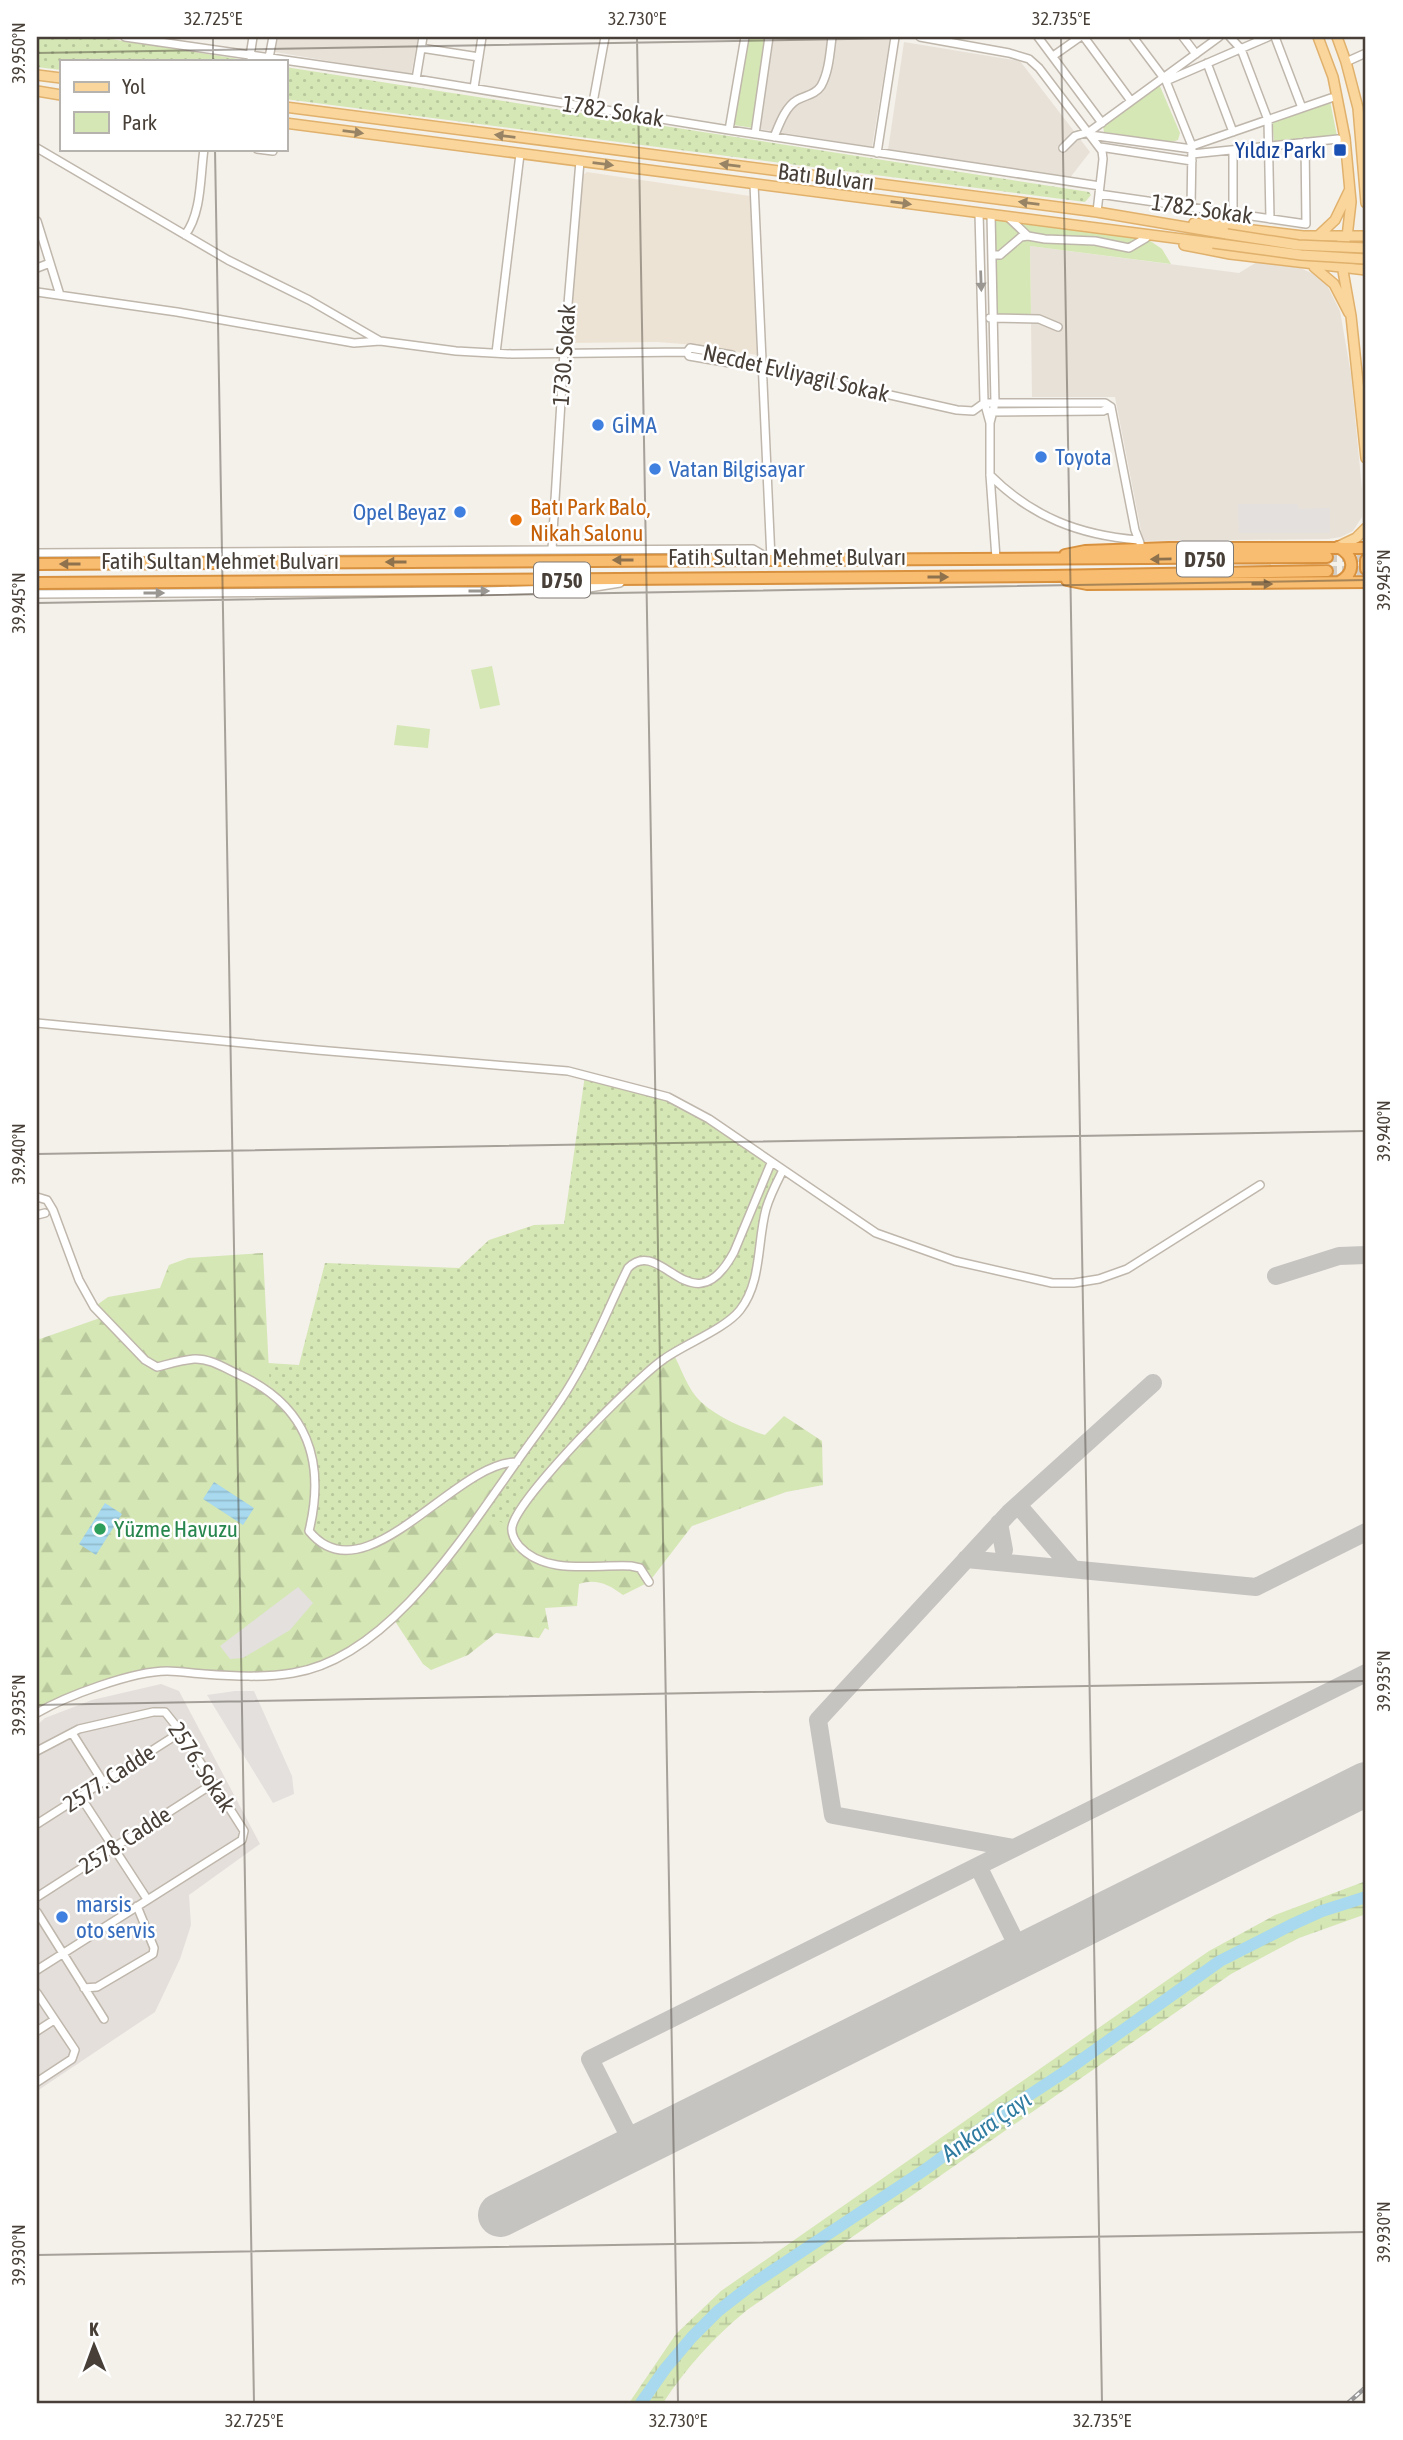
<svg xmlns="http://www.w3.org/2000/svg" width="1403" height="2440" font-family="'Asap Condensed',sans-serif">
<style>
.residential{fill:#e8e1d8}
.industrial{fill:#e4dfdb}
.education{fill:#ede3d4}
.grass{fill:url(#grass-dots)}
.forest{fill:url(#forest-firs)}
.wetland{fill:url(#wetland-marsh)}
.park{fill:#d5e7b4}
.parking{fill:#e3e0de}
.water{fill:url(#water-rules)}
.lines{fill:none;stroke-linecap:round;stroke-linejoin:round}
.river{stroke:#a8d9ee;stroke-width:12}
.taxiway{stroke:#c6c4c1;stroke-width:18}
.runway{stroke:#c6c4c1;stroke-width:44}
.highway-tunnel{stroke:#d2cdc6;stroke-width:10;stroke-dasharray:10 5;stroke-linecap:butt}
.minor-casing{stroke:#bfb7ac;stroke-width:10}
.major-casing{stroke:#e0b16c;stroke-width:12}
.highway-casing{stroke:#d8913f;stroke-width:14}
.minor{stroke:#fff;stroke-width:7}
.major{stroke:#fad69c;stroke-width:9}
.highway{stroke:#f8bd70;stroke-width:10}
.rail-casing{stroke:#989898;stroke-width:4.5}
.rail{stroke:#fff;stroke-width:2;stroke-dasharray:5;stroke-linecap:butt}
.major-bridge-casing{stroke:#e0b16c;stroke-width:12;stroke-linecap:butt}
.major-bridge{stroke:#fad69c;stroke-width:9}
.oneway{fill:#988465}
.oneway2{fill:#9a9692}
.oneway3{fill:#8e724e}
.ticks{fill:none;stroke:#484038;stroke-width:2;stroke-opacity:0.45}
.transit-dot{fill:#1a4fb4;stroke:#fff;stroke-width:2.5}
.shop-dot{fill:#3f7fe0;stroke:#fff;stroke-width:2.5}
.food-dot{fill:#e8710a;stroke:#fff;stroke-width:2.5}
.leisure-dot{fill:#2e9e5b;stroke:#fff;stroke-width:2.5}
.labels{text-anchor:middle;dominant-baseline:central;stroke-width:5;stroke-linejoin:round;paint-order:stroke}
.shield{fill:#fff;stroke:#7f7974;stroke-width:2}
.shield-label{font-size:21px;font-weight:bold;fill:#484038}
.street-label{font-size:23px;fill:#484038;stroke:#fff}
.transit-label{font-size:23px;fill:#164399;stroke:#fff;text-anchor:end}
.shop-label{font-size:23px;fill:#366cbe;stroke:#fff;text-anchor:start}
.food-label{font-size:23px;fill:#c56008;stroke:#fff;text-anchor:start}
.leisure-label{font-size:23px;fill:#27864d;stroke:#fff;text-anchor:start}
.water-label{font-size:24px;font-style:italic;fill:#307ca1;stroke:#fff}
.neatline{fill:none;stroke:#484038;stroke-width:2.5}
.ticks-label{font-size:18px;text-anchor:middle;fill:#484038}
</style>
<defs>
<pattern id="grass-dots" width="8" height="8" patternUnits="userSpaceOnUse" patternTransform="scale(1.75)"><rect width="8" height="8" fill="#d5e7b4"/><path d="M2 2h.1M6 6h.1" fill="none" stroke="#b8c79c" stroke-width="1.8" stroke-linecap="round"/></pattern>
<pattern id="forest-firs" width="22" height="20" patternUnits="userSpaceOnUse" patternTransform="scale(1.75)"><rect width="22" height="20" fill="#d5e7b4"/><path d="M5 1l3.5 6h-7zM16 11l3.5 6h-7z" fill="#b8c79c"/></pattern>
<pattern id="wetland-marsh" width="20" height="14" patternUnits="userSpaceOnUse" patternTransform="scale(1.75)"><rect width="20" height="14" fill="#d5e7b4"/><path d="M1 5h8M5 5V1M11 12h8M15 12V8" fill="none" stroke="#b8c79c"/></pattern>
<pattern id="water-rules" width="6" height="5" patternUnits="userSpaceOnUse" patternTransform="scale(1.75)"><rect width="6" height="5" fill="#a8d9ee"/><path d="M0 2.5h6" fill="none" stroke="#92bbcd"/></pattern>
</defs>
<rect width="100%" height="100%" fill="#f4f0ea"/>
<path class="residential" d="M 278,37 L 418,37 L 411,75 L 275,52 Z
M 774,37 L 890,37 L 872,147 L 759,129 Z
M 904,42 L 1020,61 L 1090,152 L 1069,179 L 888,150 Z
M 1030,246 L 1239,273 L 1257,262 L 1300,268 L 1321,277 L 1328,287 L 1340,311 L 1351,374 L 1362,489 L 1362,517 L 1353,531 L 1341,537 L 1328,539 L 1143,541 L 1115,397 L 1032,397 Z"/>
<path class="industrial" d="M 161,1684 L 179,1691 L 260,1844 L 189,1895 L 191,1925 L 180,1959 L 155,2012 L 37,2091 L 37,1725 L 45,1718 L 92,1700 Z"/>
<path class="education" d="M 587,172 L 750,196 L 757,355 L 696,345 L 657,342 L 567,343 L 583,175 Z"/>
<path class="grass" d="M 37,37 L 98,37 L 252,61 L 61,61 L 61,70 L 37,67 Z
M 285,67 L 1089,192 L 1091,195 L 1085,202 L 285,99 Z
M 585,1075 L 668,1097 L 783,1170 L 766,1208 L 754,1281 L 739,1311 L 662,1359 L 512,1528 L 421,1516 L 359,1550 L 327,1546 L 309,1531 L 270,1392 L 268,1363 L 299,1365 L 325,1263 L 459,1268 L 489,1240 L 534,1225 L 564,1224 Z"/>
<path class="forest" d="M 263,1253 L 270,1391 L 294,1416 L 313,1457 L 309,1531 C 353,1586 431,1499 471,1477 C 484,1470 502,1466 517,1462 L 481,1513 L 512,1527 L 529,1497 L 639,1380 L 673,1353 C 681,1368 688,1390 701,1402 C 719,1418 743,1428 765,1435 L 784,1416 L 822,1441 L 823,1485 L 786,1492 L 692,1526 L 649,1582 L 623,1595 C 609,1584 595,1578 579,1584 L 577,1606 L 545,1608 L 549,1630 L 545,1628 L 539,1638 L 496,1633 L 468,1655 L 431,1670 L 423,1664 L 393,1618 L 361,1646 L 293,1674 L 145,1672 L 37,1713 L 37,1340 L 103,1317 L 94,1307 L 108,1297 L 160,1288 L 169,1265 L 188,1258 Z"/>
<path class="wetland" d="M 1366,1881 L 1366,1914 L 1299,1938 L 1231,1974 L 747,2310 C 714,2337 686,2368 663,2403 L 629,2403 L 676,2334 L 721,2291 L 1209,1951 L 1275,1915 Z"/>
<path class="park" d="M 747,37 L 766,37 L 753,128 L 734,125 Z
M 1159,84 L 1180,133 L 1178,140 L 1171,142 L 1104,132 L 1103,126 Z
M 1330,101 L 1337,136 L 1274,141 L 1272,120 Z
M 991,214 L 1146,238 L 1162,249 L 1171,264 L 1030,246 L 1031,318 L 993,318 Z
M 492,666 L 500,705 L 480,709 L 471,670 Z
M 397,725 L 430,729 L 428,748 L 394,745 Z"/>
<path class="parking" d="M 1238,504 L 1297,504 L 1299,509 L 1330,508 L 1330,533 L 1239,533 Z
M 298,1587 L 313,1603 L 290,1630 L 243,1658 L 230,1659 L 220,1646 Z
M 235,1691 L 254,1691 L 292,1776 L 294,1794 L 273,1803 L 207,1695 Z"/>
<path class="water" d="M 214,1482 L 254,1508 L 243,1525 L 203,1499 Z
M 105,1503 L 122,1514 L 96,1555 L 79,1544 Z"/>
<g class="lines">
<path class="river" d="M 641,2403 L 665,2369 L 692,2337 L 718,2311 L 754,2283 L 926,2169 L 1002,2113 L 1063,2073 L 1220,1961 L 1291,1925 L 1322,1911 L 1366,1897"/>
<path class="taxiway" d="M 1276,1276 L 1339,1256 L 1366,1255
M 1018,1505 L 1073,1569
M 999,1523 L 1004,1550
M 966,1559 L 1256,1587 L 1366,1532
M 1014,1848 L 833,1815 L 818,1720 L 1009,1513 L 1153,1383
M 978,1866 L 1022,1955
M 635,2148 L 590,2059 L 1366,1673"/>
<path class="runway" d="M 500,2215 L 1366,1784"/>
<path class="highway-tunnel" d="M 1327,557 L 1366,557
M 1327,571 L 1366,571"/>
<g class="minor-casing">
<path id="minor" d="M 125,37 L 416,79 L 729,130 L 1100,186
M 920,37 L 1009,53 L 1029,59 L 1039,68 L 1102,151 L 1103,159 L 1097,212
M 1038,37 L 1102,123
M 1084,37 L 1131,101
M 1133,37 L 1166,81 L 1192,146 L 1191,208
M 1183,37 L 1196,54
M 1230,37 L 1241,49 L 1268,120 L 1270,219
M 1275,37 L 1302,108
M 421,48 L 479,57
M 250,56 L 253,37
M 1053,56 L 1080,37
M 269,58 L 273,37
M 1346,62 L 1366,53
M 1207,63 L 1233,132
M 416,79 L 423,37
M 1166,81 L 1268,37
M 474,88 L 482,37
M 592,108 L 605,37
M 729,130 L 745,37
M 755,134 L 769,37
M 1090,135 L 1192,149
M 774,137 C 779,125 785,107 797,100 C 806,95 815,95 821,86 C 829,72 830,52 832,37
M 1192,146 L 1331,98
M 1100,147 L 1192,161
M 37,148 L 228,260 L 309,300 L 380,341 L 456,351 L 512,354 L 687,352 L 690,348 L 732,355 L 734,360 L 957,410 L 973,411 L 984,403 L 1105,403 L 1111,407
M 1063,148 L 1075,136 L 1089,132 L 1219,37
M 257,149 L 273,151
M 877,153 L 895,37
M 1192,154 L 1338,139
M 754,184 L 771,559
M 1099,194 L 1306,224 L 1305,142
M 979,213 L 984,401 L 990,423 L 990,475 L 996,558
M 1233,214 L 1233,150
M 1008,217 L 1028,236
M 37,221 L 60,295
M 185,235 C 202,213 200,176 204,149
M 992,255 L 1000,255 L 1021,237 L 1028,236 L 1045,239 L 1095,241 L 1129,248 L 1146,238
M 37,268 L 50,263
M 37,292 L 177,312 L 354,343 L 380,341
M 990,318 L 1039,319 L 1058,327
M 687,352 L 689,356 L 730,363 L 734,360
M 496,353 L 520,154
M 1111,407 L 1135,530 L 1140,543
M 990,412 L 1103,411 L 1111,407
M 990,423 L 995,403 L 991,214
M 990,475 C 1032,517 1079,535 1138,540
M 552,549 L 564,352 L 580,161
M 37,553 L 753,549 L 770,559
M 37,594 L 487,591 L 589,588 L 620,583
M 37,1023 L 317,1050 L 568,1071 L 668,1097 L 709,1119 L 876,1233 L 955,1261 L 1052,1283 L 1074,1283 L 1099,1279 L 1127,1269 L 1260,1185
M 37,1197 L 47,1200 L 53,1210 L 79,1280 L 94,1307 L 145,1360 L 157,1367 C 169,1364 182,1360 194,1359 C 210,1358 226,1369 240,1375 C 307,1406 326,1461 309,1531 C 365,1600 455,1461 517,1462
M 37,1215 L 45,1213
M 649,1582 L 640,1568 L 631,1566 C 595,1564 546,1576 519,1546 C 515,1541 511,1533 512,1527 C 517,1498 636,1378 664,1359 C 685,1344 725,1329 740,1310 C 762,1282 757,1242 766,1209 C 770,1195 777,1182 783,1170
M 37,1713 C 66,1696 133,1671 167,1671 C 179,1671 191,1673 204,1674 C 232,1676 265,1678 293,1673 C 389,1658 465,1534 518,1460 C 536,1434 556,1410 572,1382 C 594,1346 609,1306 628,1268 C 661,1234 692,1330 734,1252 L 771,1163
M 72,1733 L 103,1782
M 37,1751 L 79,1729 L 153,1712 L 165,1712 L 181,1732 L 244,1831 L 242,1840 L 37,1970
M 80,1796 L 147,1899
M 37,1824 L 181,1732
M 37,1897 L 214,1783
M 37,1912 L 104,2019
M 84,1988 L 97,1987 L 153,1954 L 154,1948 L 137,1906
M 37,1993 L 75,2050 L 72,2059 L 37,2082
M 37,2031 L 54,2020"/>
</g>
<g class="major-casing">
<path id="major" d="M 1318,37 L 1333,77 L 1345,138 L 1351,202 L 1347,237 L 1341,243 L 1340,254 L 1351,316 L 1366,458
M 1337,37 L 1346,62 L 1358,108 L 1366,203
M 37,75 L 61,78
M 37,91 L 61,95
M 285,107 L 1097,212 L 1227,234
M 285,123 L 1213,243
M 1194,223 L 1303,236 L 1366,236
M 1318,236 L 1335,220 L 1349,191
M 1184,245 L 1230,254 L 1366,270
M 1314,267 L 1334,284 L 1349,313
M 1337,547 L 1356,538 L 1366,528"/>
</g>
<g class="highway-casing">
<path id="highway" d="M 1338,547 C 1355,556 1356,573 1339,582
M 1065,555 L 1085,551 L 1169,548 L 1366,548
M 1366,560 L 1366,569
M 37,564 L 1327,557
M 1067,580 L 1087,584 L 1366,582
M 37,583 L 1047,576 L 1327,571"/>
</g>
<use href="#minor" class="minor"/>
<use href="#major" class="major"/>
<use href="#highway" class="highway"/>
<g class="rail-casing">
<path id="rail" d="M 1348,2403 L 1366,2387"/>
</g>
<use href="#rail" class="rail"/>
<g class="major-bridge-casing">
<path id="major-bridge" d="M 1227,234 L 1298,245 L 1366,248
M 1213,243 L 1301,255 L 1366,259"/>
</g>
<use href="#major-bridge" class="major-bridge"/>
</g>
<defs><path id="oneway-solid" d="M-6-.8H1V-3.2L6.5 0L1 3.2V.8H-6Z" transform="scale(1.75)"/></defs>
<g class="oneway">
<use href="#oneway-solid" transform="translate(353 132) rotate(7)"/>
<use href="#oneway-solid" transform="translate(505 136) rotate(-173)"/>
<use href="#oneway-solid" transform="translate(603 164) rotate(7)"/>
<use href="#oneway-solid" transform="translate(730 165) rotate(-173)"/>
<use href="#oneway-solid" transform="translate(901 203) rotate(7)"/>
<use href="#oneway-solid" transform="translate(1029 203) rotate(-173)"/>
</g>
<g class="oneway2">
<use href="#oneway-solid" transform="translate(981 281) rotate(88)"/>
<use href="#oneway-solid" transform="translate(479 591)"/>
<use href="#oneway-solid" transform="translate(154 593)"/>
</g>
<g class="oneway3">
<use href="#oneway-solid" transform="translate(1161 559) rotate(179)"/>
<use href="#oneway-solid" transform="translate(623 560) rotate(180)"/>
<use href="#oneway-solid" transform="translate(396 562) rotate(180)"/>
<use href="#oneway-solid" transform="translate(70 564) rotate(180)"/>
<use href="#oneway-solid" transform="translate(938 577)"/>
<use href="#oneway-solid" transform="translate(1262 584)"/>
</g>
<path class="ticks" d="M 213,37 L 213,61M 637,37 L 678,2403M 1061,37 L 1102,2403M 37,53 L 961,37M 215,149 L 254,2403M 37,603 L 1366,580M 37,1154 L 1366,1131M 37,1705 L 1366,1681M 37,2255 L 1366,2232"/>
<rect class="transit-dot" x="1333" y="143" width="14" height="14" rx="3.5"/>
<g class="shop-dot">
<circle cx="598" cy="425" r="7"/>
<circle cx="1041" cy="457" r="7"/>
<circle cx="655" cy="469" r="7"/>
<circle cx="460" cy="512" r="7"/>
<circle cx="62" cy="1917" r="7"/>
</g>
<circle class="food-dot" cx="516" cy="520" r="7"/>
<circle class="leisure-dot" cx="100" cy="1529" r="7"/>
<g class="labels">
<g class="shield">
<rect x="1177" y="541.5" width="56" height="35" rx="5"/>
<rect x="534" y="562.5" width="56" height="35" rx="5"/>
</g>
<g class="shield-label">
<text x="1205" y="559">D750</text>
<text x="562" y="580">D750</text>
</g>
<g class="street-label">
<text transform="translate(613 111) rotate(9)">1782. Sokak</text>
<text transform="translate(826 177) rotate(7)">Batı Bulvarı</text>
<text transform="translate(1202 209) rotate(8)">1782. Sokak</text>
<text transform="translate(564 355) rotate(-86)">1730. Sokak</text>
<text transform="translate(796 373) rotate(13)">Necdet Evliyagil Sokak</text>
<text x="787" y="557">Fatih Sultan Mehmet Bulvarı</text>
<text x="220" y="561">Fatih Sultan Mehmet Bulvarı</text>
<text transform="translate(202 1767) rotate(57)">2576. Sokak</text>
<text transform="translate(109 1778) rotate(-33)">2577. Cadde</text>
<text transform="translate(125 1840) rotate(-33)">2578. Cadde</text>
</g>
<g class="transit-label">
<text x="1326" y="150">Yıldız Parkı</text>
</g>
<g class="shop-label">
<text x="612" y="425">GİMA</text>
<text x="1055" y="457">Toyota</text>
<text x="669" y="469">Vatan Bilgisayar</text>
<text x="446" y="512" text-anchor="end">Opel Beyaz</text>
<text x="76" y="1904">marsis<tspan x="76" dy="26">oto servis</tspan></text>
</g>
<g class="food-label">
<text x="530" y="507">Batı Park Balo,<tspan x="530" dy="26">Nikah Salonu</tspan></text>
</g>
<g class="leisure-label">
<text x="114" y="1529">Yüzme Havuzu</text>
</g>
<g class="water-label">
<text transform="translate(986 2126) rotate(-35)">Ankara Çayı</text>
</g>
</g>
<rect width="1403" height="2440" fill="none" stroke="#ffffff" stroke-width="77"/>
<rect x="60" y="60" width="228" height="91" fill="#ffffff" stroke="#b6b3af" stroke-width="2"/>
<rect x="74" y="82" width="35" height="10" fill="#fad69c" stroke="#b6b3af" stroke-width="2"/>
<text x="122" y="94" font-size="21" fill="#484038">Yol</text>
<rect x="74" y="112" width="35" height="21" fill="#d5e7b4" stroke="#b6b3af" stroke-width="2"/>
<text x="122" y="130" font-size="21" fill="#484038">Park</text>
<g transform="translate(94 2346) rotate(359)" stroke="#ffffff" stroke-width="5" paint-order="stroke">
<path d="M0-5L12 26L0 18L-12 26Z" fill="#484038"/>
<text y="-10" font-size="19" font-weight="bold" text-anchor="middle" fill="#484038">K</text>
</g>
<rect x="38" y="38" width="1326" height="2364" class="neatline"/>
<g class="ticks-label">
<text x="213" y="25">32.725°E</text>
<text x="637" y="25">32.730°E</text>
<text x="1061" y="25">32.735°E</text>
<text transform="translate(19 53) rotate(-90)" y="6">39.950°N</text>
<text transform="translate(1384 580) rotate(-90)" y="6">39.945°N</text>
<text transform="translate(19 603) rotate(-90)" y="6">39.945°N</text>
<text transform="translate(1384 1131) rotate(-90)" y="6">39.940°N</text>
<text transform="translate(19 1154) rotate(-90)" y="6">39.940°N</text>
<text transform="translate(1384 1681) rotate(-90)" y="6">39.935°N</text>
<text transform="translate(19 1705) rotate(-90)" y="6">39.935°N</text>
<text transform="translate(1384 2232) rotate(-90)" y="6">39.930°N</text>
<text transform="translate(19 2255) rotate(-90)" y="6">39.930°N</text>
<text x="254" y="2427">32.725°E</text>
<text x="678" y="2427">32.730°E</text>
<text x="1102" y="2427">32.735°E</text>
</g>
</svg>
